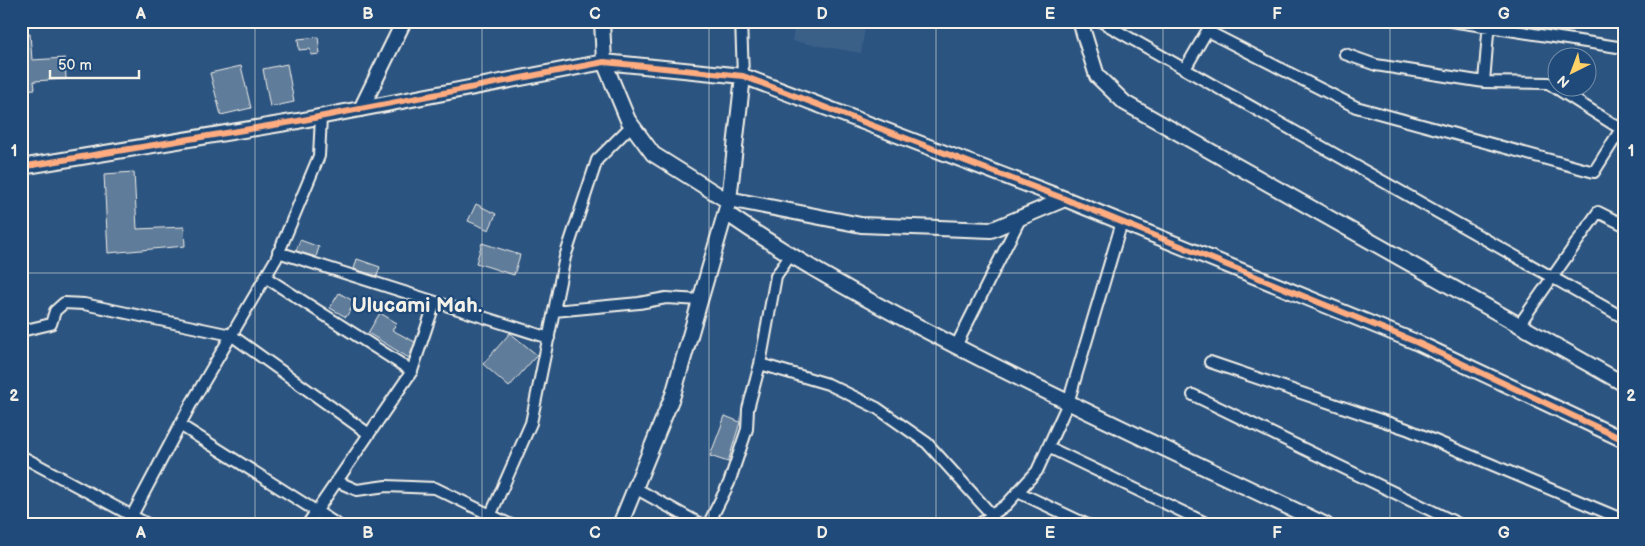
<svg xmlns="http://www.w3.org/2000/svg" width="1645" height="546" font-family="'Balsamiq Sans',sans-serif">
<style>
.built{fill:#3b6088}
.building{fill:#5e7b9a;stroke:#f4f1e8}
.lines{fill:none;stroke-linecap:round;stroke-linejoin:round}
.street-casing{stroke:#f4f1e8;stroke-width:14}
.secondary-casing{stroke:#f4f1e8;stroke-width:18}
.street{stroke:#1f4a7a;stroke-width:10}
.secondary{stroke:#1f4a7a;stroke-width:14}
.cycleway-casing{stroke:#1f4a7a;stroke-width:9}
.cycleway{stroke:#ffac80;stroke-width:6}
.grid{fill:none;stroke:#f4f1e8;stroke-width:1;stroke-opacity:0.55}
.labels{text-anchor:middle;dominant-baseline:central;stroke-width:4.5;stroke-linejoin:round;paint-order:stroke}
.district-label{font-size:21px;font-weight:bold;fill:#f4f1e8;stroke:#1f4a7a}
.neatline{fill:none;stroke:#f4f1e8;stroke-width:2}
.grid-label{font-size:16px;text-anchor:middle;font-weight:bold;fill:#f4f1e8}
</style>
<rect width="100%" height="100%" fill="#2c5481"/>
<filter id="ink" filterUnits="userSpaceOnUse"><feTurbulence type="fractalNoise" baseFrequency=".02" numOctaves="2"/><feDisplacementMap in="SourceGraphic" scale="10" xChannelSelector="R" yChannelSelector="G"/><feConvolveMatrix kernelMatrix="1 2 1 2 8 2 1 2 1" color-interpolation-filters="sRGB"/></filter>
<g filter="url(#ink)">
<path class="built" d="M 795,21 L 866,21 L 861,53 L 792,41 Z"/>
<path class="building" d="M 30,34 L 32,60 L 65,58 L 66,79 L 34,81 L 35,89 L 21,90 L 21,35 Z
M 318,37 L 320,54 L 311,55 L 310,49 L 299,50 L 298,39 Z
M 287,64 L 294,102 L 270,107 L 263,69 Z
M 241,66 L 251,108 L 221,115 L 210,73 Z
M 134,172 L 137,229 L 184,227 L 185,246 L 108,253 L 104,174 Z
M 476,204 L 496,214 L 489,230 L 468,221 Z
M 300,240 L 319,247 L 316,257 L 296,251 Z
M 482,243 L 520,255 L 514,275 L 476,263 Z
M 357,259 L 380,267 L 377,276 L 354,269 Z
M 339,293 L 355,302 L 346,317 L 330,308 Z
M 380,313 L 397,323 L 392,330 L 415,342 L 409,358 L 368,333 Z
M 510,333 L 537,355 L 509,387 L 483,364 Z
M 725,416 L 740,422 L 728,462 L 710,456 Z"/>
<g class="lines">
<g class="street-casing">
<path id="street" d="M 741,21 L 743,76
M 1100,21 L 1624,318
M 1451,21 L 1624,48
M 1185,69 L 1207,31 L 1356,107 L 1594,172 L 1621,129 L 1548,83 L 1484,82 L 1376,65 L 1345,54
M 1484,82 L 1489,21
M 278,252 L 549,338
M 265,277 L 412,371
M 554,311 L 639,303 L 666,298 L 701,300
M 1519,325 L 1598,212 L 1624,225
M 21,331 L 51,324 L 55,311 L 64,303 L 84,304 L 231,335 L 369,434
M 956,346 L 1021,217
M 1210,362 L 1407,429 L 1624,520
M 760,364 L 828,384 L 877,408 L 927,443 L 992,515
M 1193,395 L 1461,525
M 180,425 L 338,525
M 1048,447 L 1210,525
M 21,456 L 149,525
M 336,481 L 357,490 L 386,486 L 435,488 L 511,525
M 635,488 L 702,525
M 1018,492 L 1088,525
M 491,514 L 531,423 L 565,257 L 597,160 L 632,125
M 127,525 L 191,404 L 276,259 L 319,156 L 321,117
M 307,525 L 412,371 L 435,302
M 708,525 L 729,483 L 747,429 L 748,409 L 760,364 L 776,276 L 790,256
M 978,525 L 1006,505 L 1037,471 L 1068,403 L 1122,222"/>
</g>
<g class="secondary-casing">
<path id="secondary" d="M 602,21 L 604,62 L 628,120 L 653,154 L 723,198 L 861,225 L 991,230 L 1065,199
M 1080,21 L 1097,76 L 1125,103 L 1624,384
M 361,109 L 404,21
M 21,167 L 298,121 L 604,62 L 743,76 L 1065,199 L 1416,342 L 1624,440
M 726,213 C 807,269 893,314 981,359 C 1095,417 1211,470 1326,525
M 620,525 L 673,395 L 729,200 L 743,76"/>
</g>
<use href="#street" class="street"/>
<use href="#secondary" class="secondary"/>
<g class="cycleway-casing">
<path id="cycleway" d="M 21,167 L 298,121 L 604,62 L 743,76 L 1065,199 L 1416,342 L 1624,440"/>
</g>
<use href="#cycleway" class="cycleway"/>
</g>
</g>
<path class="grid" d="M 255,21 L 255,525M 482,21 L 482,525M 709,21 L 709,525M 936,21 L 936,525M 1163,21 L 1163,525M 1390,21 L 1390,525M 21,273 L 1624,273"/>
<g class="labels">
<g class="district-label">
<text x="417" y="305">Ulucami Mah.</text>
</g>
</g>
<rect width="1645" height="546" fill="none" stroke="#1f4a7a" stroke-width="55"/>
<g transform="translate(1572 72) rotate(222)"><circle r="24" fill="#1f4a7a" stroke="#748da6"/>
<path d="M0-4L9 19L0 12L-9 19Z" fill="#ffd166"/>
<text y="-8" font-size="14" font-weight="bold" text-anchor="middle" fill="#f4f1e8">N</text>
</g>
<path d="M50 70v8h89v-8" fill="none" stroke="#f4f1e8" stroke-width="2.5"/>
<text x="58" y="70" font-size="15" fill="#f4f1e8" stroke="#1f4a7a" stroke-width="4" paint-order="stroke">50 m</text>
<rect x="28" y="28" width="1590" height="490" class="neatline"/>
<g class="grid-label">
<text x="141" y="19">A</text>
<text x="368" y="19">B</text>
<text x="595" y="19">C</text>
<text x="822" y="19">D</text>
<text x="1050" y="19">E</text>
<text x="1277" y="19">F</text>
<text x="1504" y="19">G</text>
<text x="14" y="156">1</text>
<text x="1631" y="156">1</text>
<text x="14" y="401">2</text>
<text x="1631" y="401">2</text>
<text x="141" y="538">A</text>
<text x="368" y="538">B</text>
<text x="595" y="538">C</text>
<text x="822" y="538">D</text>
<text x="1050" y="538">E</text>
<text x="1277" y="538">F</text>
<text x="1504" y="538">G</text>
</g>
</svg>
